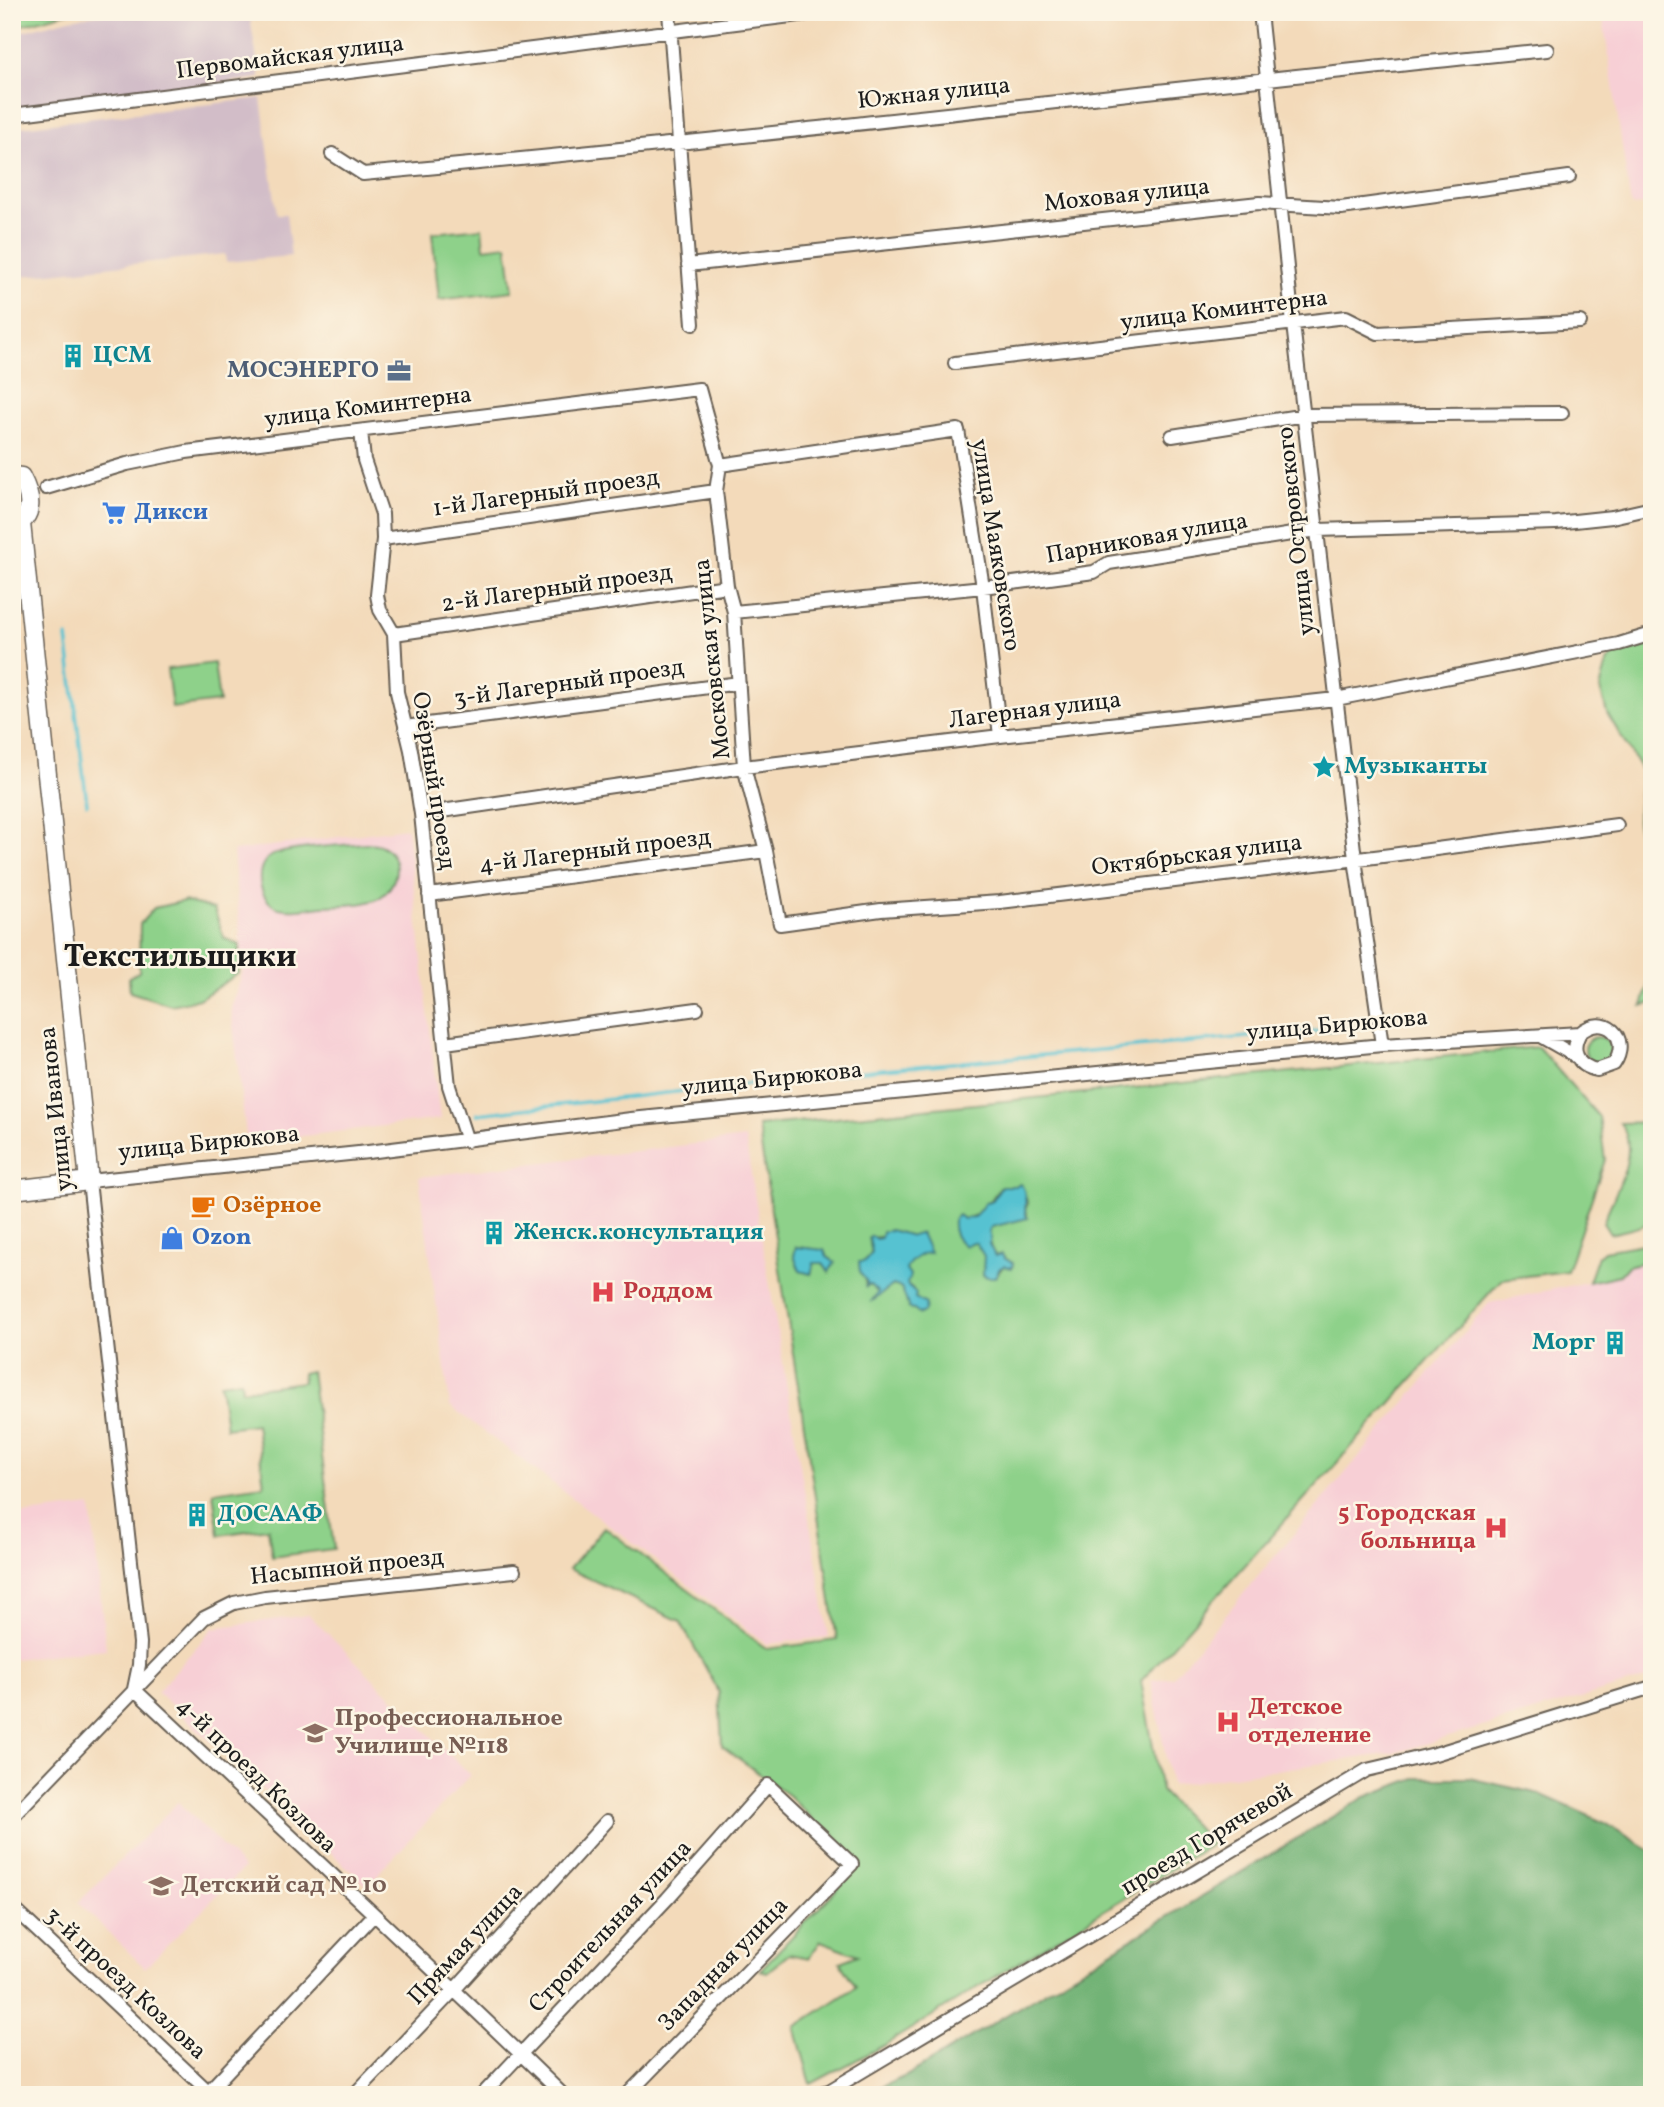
<svg xmlns="http://www.w3.org/2000/svg" width="1664" height="2107" font-family="Vollkorn,serif">
<style>
.built{fill:#f7cfd5}
.industrial{fill:#d2bdc8}
.green{fill:#8ed18a;stroke:#557653;stroke-width:2;fill-rule:evenodd}
.forest{fill:#72b376;stroke:#476849;stroke-width:2}
.water{fill:#57c2d1;stroke:#3a6f76;stroke-width:2}
.lines{fill:none;stroke-linecap:round;stroke-linejoin:round}
.stream{stroke:#57c2d1;stroke-width:3.5}
.street-casing{stroke:#675e53;stroke-width:16}
.secondary-casing{stroke:#675e53;stroke-width:21}
.street{stroke:#fff;stroke-width:12}
.secondary{stroke:#fff;stroke-width:18}
.labels{text-anchor:middle;dominant-baseline:central;stroke-width:5;stroke-linejoin:round;paint-order:stroke}
.street-label{font-size:24px;fill:#1c1c1c;stroke:#fcf5e5}
.culture-label{font-size:24px;font-weight:bold;fill:#0d838f;stroke:#fcf5e5;text-anchor:start}
.service-label{font-size:24px;font-weight:bold;fill:#4e5e75;stroke:#fcf5e5;text-anchor:end}
.shop-label{font-size:24px;font-weight:bold;fill:#366cbe;stroke:#fcf5e5;text-anchor:start}
.food-label{font-size:24px;font-weight:bold;fill:#c56008;stroke:#fcf5e5;text-anchor:start}
.health-label{font-size:24px;font-weight:bold;fill:#be3a42;stroke:#fcf5e5;text-anchor:start}
.education-label{font-size:24px;font-weight:bold;fill:#785e54;stroke:#fcf5e5;text-anchor:start}
.district-label{font-size:32px;font-weight:bold;fill:#1c1c1c;stroke:#fcf5e5}
</style>
<rect width="100%" height="100%" fill="#fcf5e5"/>
<filter id="ink" filterUnits="userSpaceOnUse"><feTurbulence type="fractalNoise" baseFrequency=".0143" numOctaves="2"/><feDisplacementMap in="SourceGraphic" scale="14" xChannelSelector="R" yChannelSelector="G"/><feConvolveMatrix kernelMatrix="1 2 1 2 8 2 1 2 1" color-interpolation-filters="sRGB"/></filter>
<filter id="wash" filterUnits="userSpaceOnUse"><feTurbulence type="fractalNoise" baseFrequency=".00686" numOctaves="4" result="noise"/><feDisplacementMap in="SourceGraphic" scale="28" xChannelSelector="R" yChannelSelector="G"/><feGaussianBlur stdDeviation="1.57" result="paint"/><feColorMatrix in="noise" values="0 0 0 0 0 0 0 0 0 0 0 0 0 0 0 0 0 1.4 0 .05"/><feComposite in="paint" operator="in"/></filter>
<g filter="url(#wash)">
<rect width="100%" height="100%" fill="#f3daba"/>
<path class="built" d="M 1602,12 L 1652,12 L 1652,204 L 1631,206 Z
M 407,828 L 440,1119 L 247,1143 L 231,1008 L 243,971 L 233,851 Z
M 745,1138 L 829,1637 L 767,1644 L 450,1406 L 419,1177 Z
M 1652,1260 L 1652,1677 L 1394,1753 L 1171,1785 L 1151,1680 L 1173,1677 L 1489,1303 L 1620,1275 L 1628,1266 Z
M 91,1506 L 106,1649 L 12,1659 L 12,1516 Z
M 309,1615 L 470,1775 L 367,1886 L 157,1692 L 213,1628 Z
M 178,1802 L 244,1868 L 145,1968 L 78,1903 Z"/>
<path class="industrial" d="M 114,12 L 249,12 L 260,78 L 12,109 L 12,34 L 70,19 Z
M 261,98 L 277,214 L 286,214 L 291,256 L 226,262 L 225,254 L 14,277 L 12,128 Z"/>
<path class="green" d="M 12,12 L 69,12 L 12,28 Z
M 482,228 L 484,248 L 507,245 L 513,291 L 439,300 L 432,233 Z
M 1652,642 L 1652,1003 L 1642,1006 L 1650,979 L 1648,891 L 1637,821 L 1642,771 L 1607,713 L 1600,689 L 1607,662 L 1618,652 Z
M 214,663 L 219,702 L 172,708 L 167,669 Z
M 366,843 C 370,844 378,843 382,846 C 406,859 396,891 375,900 C 360,906 338,905 322,906 C 308,908 293,911 279,908 C 259,902 252,867 271,856 C 284,848 348,845 366,843 Z
M 184,901 L 214,909 L 224,938 L 239,945 L 239,973 L 199,999 L 171,1005 L 130,992 L 129,977 L 139,972 L 140,924 L 154,908 Z
M1585 1050a13 13 0 1 1 26 0a13 13 0 1 1-26 0Z
M 1538,1047 L 1599,1117 L 1605,1160 L 1567,1271 L 1502,1279 L 1141,1681 L 1161,1791 L 1212,1844 L 883,2046 L 811,2084 L 795,2027 L 856,1987 L 840,1962 L 858,1955 L 821,1941 L 809,1958 L 789,1954 L 767,1972 L 760,1970 L 859,1866 L 789,1796 L 722,1746 L 719,1692 L 680,1621 L 569,1569 L 604,1527 L 767,1649 L 837,1640 L 758,1126 ZM 1001,1186 L 1018,1186 L 1024,1193 L 1028,1204 L 1025,1209 L 1027,1218 L 991,1227 C 987,1238 989,1247 995,1256 L 999,1255 L 1008,1260 L 995,1277 L 983,1275 L 985,1256 L 977,1243 L 970,1243 L 958,1215 L 963,1219 C 985,1215 989,1201 1001,1186 ZM 905,1234 L 912,1236 L 906,1270 L 907,1284 L 913,1289 L 914,1298 L 907,1301 L 902,1288 L 893,1285 L 873,1300 L 878,1292 L 869,1284 L 866,1287 L 864,1275 L 860,1273 L 865,1261 L 872,1253 L 869,1238 ZM 796,1247 L 812,1249 L 831,1259 L 829,1272 L 823,1263 L 814,1263 L 811,1274 L 800,1271 L 794,1256 Z
M 1652,1122 L 1652,1219 C 1641,1229 1625,1230 1610,1234 L 1603,1223 C 1613,1195 1642,1152 1620,1123 Z
M 1648,1243 L 1652,1246 L 1652,1260 L 1628,1266 L 1620,1275 L 1589,1282 L 1598,1256 L 1604,1251 Z
M 311,1371 L 334,1549 L 272,1557 L 268,1528 L 219,1535 L 213,1492 L 264,1485 L 256,1424 L 226,1428 L 220,1383 L 241,1380 L 242,1390 L 303,1382 L 302,1373 Z"/>
<path class="forest" d="M 1415,1778 L 1469,1778 L 1540,1794 L 1605,1823 L 1652,1851 L 1652,2095 L 863,2095 L 906,2076 L 1365,1797 Z"/>
<path class="water" d="M 1020,1184 C 1028,1191 1025,1205 1025,1215 L 1028,1218 L 991,1227 L 989,1232 L 991,1239 L 989,1244 L 995,1256 L 1002,1254 L 1004,1258 L 1013,1263 L 1012,1268 L 1004,1266 L 1000,1268 L 995,1277 L 987,1277 L 983,1275 L 984,1256 L 976,1243 L 970,1243 L 965,1246 C 955,1238 952,1232 953,1220 L 958,1215 L 963,1219 L 974,1217 L 985,1203 L 993,1200 L 1001,1186 L 1017,1186 Z
M 890,1230 L 912,1236 L 921,1233 L 930,1253 C 922,1252 908,1261 906,1270 L 910,1276 L 907,1284 L 916,1293 L 915,1298 L 926,1304 L 925,1311 L 920,1314 L 914,1309 L 909,1309 L 902,1288 L 893,1285 L 871,1302 L 878,1292 L 869,1284 L 865,1288 L 867,1282 L 860,1273 L 859,1262 L 865,1261 L 872,1253 L 869,1238 L 871,1236 L 876,1239 L 881,1238 L 882,1232 Z
M 796,1247 L 824,1250 L 827,1257 L 835,1262 L 829,1272 L 823,1263 L 814,1263 L 811,1274 L 800,1271 L 794,1256 Z"/>
<g class="lines">
<path class="stream" d="M 67,637 L 87,804
M 477,1114 L 873,1070 L 1363,1027"/>
</g>
</g>
<g filter="url(#ink)">
<g class="lines">
<g class="street-casing">
<path id="street" d="M 669,12 L 693,324
M 1260,12 L 1293,324 L 1355,859 L 1382,1045
M 12,115 L 823,12
M 332,154 L 363,174 C 758,138 1152,89 1547,50
M 688,265 L 1259,203 L 1341,208 L 1569,177
M 955,363 L 1346,317 L 1378,333 L 1580,322
M 361,431 L 364,460 L 382,514 L 383,539 L 377,595 L 380,610 L 394,634 L 397,692 L 411,750 L 421,814 L 449,1086 L 467,1141
M 1172,436 L 1305,415 L 1562,413
M 720,465 L 958,430 L 983,587 L 1000,736
M 46,488 L 127,464 L 186,452 L 699,389 L 720,465 L 716,491 L 727,586 L 734,612 L 744,767 L 766,851 L 780,924 L 881,910 L 1000,902 L 1391,855 L 1617,825
M 383,539 L 716,491
M 734,612 L 983,587 L 1094,572 L 1109,563 L 1317,530 L 1556,523 L 1612,517 L 1652,508
M 394,634 L 727,586
M 405,727 L 739,683
M 421,814 L 744,767 L 1000,736 L 1336,699 L 1619,644 L 1652,634
M 429,895 L 766,851
M 1542,1037 L 1577,1057
M 445,1043 L 697,1009
M 134,1689 L 139,1665 L 140,1643 L 89,1181 L 368,1152 L 631,1119 L 1382,1045 L 1580,1033 C 1604,1012 1632,1037 1614,1064 L 1597,1070 C 1577,1066 1570,1050 1580,1033
M 134,1689 C 277,1824 422,1957 563,2095
M 12,1817 L 204,1618 L 234,1603 L 265,1597 L 514,1571
M 12,1907 L 208,2091
M 12,2091 L 16,2095
M 205,2095 L 373,1916
M 354,2095 L 455,1989 L 607,1821
M 482,2095 L 667,1899 L 768,1785 L 852,1864 L 627,2095
M 813,2095 L 829,2091 L 1367,1770 L 1435,1754 L 1652,1687"/>
</g>
<g class="secondary-casing">
<path id="secondary" d="M 12,476 L 21,477 C 32,498 35,515 12,529
M 12,1190 L 89,1181 L 21,523"/>
</g>
<use href="#street" class="street"/>
<use href="#secondary" class="secondary"/>
</g>
</g>
<defs>
<g id="building-bare" transform="scale(1.89)"><path d="M-4-6H4V6H1V3H-1V6H-4ZM-2.5-4.3h1.7v1.8h-1.7ZM.8-4.3h1.7v1.8H.8ZM-2.5-1h1.7V.8h-1.7ZM.8-1h1.7V.8H.8Z" fill="#0f9aa8" stroke="#fcf5e5" stroke-width="2.5" paint-order="stroke"/></g>
<g id="office-bare" transform="scale(1.89)"><path d="M-6-3h4V-5.5h4V-3h4V5H-6ZM-1-4.5V-3h2v-1.5ZM-6 0V1H6V0Z" fill="#5c6f8a" stroke="#fcf5e5" stroke-width="2.5" paint-order="stroke"/></g>
<g id="supermarket-bare" transform="scale(1.89)"><path d="M-6-5.5h2.5l.6 2H6L4.5 2H-2.5L-4.4-4H-6ZM-1.5 3.2a1.3 1.3 0 1 0 .1 0ZM3 3.2a1.3 1.3 0 1 0 .1 0Z" fill="#3f7fe0" stroke="#fcf5e5" stroke-width="2.5" paint-order="stroke"/></g>
<g id="sight-bare" transform="scale(1.89)"><path d="M0-6L1.8-2.2L6-1.7L2.9 1.2L3.7 5.4L0 3.3L-3.7 5.4L-2.9 1.2L-6-1.7L-1.8-2.2Z" fill="#0f9aa8" stroke="#fcf5e5" stroke-width="2.5" paint-order="stroke"/></g>
<g id="cafe-bare" transform="scale(1.89)"><path d="M-5.5-4.5H6V0H3Q3 3.5 0 3.5H-2.5Q-5.5 3.5-5.5 0ZM3-3.2v2h1.7v-2ZM-6 4.5H4V6H-6Z" fill="#e8710a" stroke="#fcf5e5" stroke-width="2.5" paint-order="stroke"/></g>
<g id="shop-bare" transform="scale(1.89)"><path d="M-5-2.5h2.3a2.7 3.5 0 0 1 5.4 0H5L5.5 6h-11ZM-1.5-2.5h3a1.5 2.3 0 0 0-3 0Z" fill="#3f7fe0" stroke="#fcf5e5" stroke-width="2.5" paint-order="stroke"/></g>
<g id="hospital-bare" transform="scale(1.89)"><path d="M-5-5h3v3.5h4V-5h3V5h-3V1.5h-4V5h-3Z" fill="#e0444e" stroke="#fcf5e5" stroke-width="2.5" paint-order="stroke"/></g>
<g id="university-bare" transform="scale(1.89)"><path d="M0-5L7-2L0 1L-7-2ZM-4 1L0 2.5L4 1V4Q0 6-4 4Z" fill="#8d6e63" stroke="#fcf5e5" stroke-width="2.5" paint-order="stroke"/></g>
<g id="school-bare" transform="scale(1.89)"><path d="M0-5L7-2L0 1L-7-2ZM-4 1L0 2.5L4 1V4Q0 6-4 4Z" fill="#8d6e63" stroke="#fcf5e5" stroke-width="2.5" paint-order="stroke"/></g>
</defs>
<g fill-rule="evenodd">
<use href="#building-bare" x="73" y="356"/>
<use href="#office-bare" x="399" y="371"/>
<use href="#supermarket-bare" x="114" y="513"/>
<use href="#sight-bare" x="1324" y="767"/>
<use href="#cafe-bare" x="203" y="1206"/>
<use href="#building-bare" x="494" y="1233"/>
<use href="#shop-bare" x="172" y="1238"/>
<use href="#hospital-bare" x="603" y="1292"/>
<use href="#building-bare" x="1615" y="1343"/>
<use href="#building-bare" x="197" y="1515"/>
<use href="#hospital-bare" x="1496" y="1528"/>
<use href="#hospital-bare" x="1228" y="1722"/>
<use href="#university-bare" x="315" y="1733"/>
<use href="#school-bare" x="161" y="1886"/>
</g>
<g class="labels">
<g class="street-label">
<text transform="translate(290 58) rotate(-7)">Первомайская улица</text>
<text transform="translate(934 94) rotate(-6)">Южная улица</text>
<text transform="translate(1127 196) rotate(-6)">Моховая улица</text>
<text transform="translate(1224 311) rotate(-7)">улица Коминтерна</text>
<text transform="translate(368 408) rotate(-7)">улица Коминтерна</text>
<text transform="translate(546 494) rotate(-8)">1-й Лагерный проезд</text>
<text transform="translate(1297 531) rotate(-96)">улица Островского</text>
<text transform="translate(1147 539) rotate(-10)">Парниковая улица</text>
<text transform="translate(995 545) rotate(81)">улица Маяковского</text>
<text transform="translate(557 589) rotate(-8)">2-й Лагерный проезд</text>
<text transform="translate(713 659) rotate(-96)">Московская улица</text>
<text transform="translate(569 684) rotate(-8)">3-й Лагерный проезд</text>
<text transform="translate(1035 711) rotate(-7)">Лагерная улица</text>
<text transform="translate(433 781) rotate(81)">Озёрный проезд</text>
<text transform="translate(595 852) rotate(-7)">4-й Лагерный проезд</text>
<text transform="translate(1197 856) rotate(-7)">Октябрьская улица</text>
<text transform="translate(1337 1026) rotate(-5)">улица Бирюкова</text>
<text transform="translate(772 1080) rotate(-6)">улица Бирюкова</text>
<text transform="translate(57 1109) rotate(-96)">улица Иванова</text>
<text transform="translate(209 1144) rotate(-6)">улица Бирюкова</text>
<text transform="translate(347 1568) rotate(-6)">Насыпной проезд</text>
<text transform="translate(256 1776) rotate(44)">4-й проезд Козлова</text>
<text transform="translate(1207 1840) rotate(-31)">проезд Горячевой</text>
<text transform="translate(611 1927) rotate(-47)">Строительная улица</text>
<text transform="translate(466 1945) rotate(-47)">Прямая улица</text>
<text transform="translate(724 1965) rotate(-46)">Западная улица</text>
<text transform="translate(125 1984) rotate(43)">3-й проезд Козлова</text>
</g>
<g class="culture-label">
<text x="93" y="356">ЦСМ</text>
<text x="1344" y="767">Музыканты</text>
<text x="514" y="1233">Женск.консультация</text>
<text x="1595" y="1343" text-anchor="end">Морг</text>
<text x="217" y="1515">ДОСААФ</text>
</g>
<g class="service-label">
<text x="379" y="371">МОСЭНЕРГО</text>
</g>
<g class="shop-label">
<text x="134" y="513">Дикси</text>
<text x="192" y="1238">Ozon</text>
</g>
<g class="food-label">
<text x="223" y="1206">Озёрное</text>
</g>
<g class="health-label">
<text x="623" y="1292">Роддом</text>
<text x="1476" y="1514" text-anchor="end">5 Городская<tspan x="1476" dy="28">больница</tspan></text>
<text x="1248" y="1708">Детское<tspan x="1248" dy="28">отделение</tspan></text>
</g>
<g class="education-label">
<text x="335" y="1719">Профессиональное<tspan x="335" dy="28">Училище №118</tspan></text>
<text x="181" y="1886">Детский сад № 10</text>
</g>
<g class="district-label">
<text x="180" y="958">Текстильщики</text>
</g>
</g>
<rect width="1664" height="2107" fill="none" stroke="#fcf5e5" stroke-width="42"/>
</svg>
